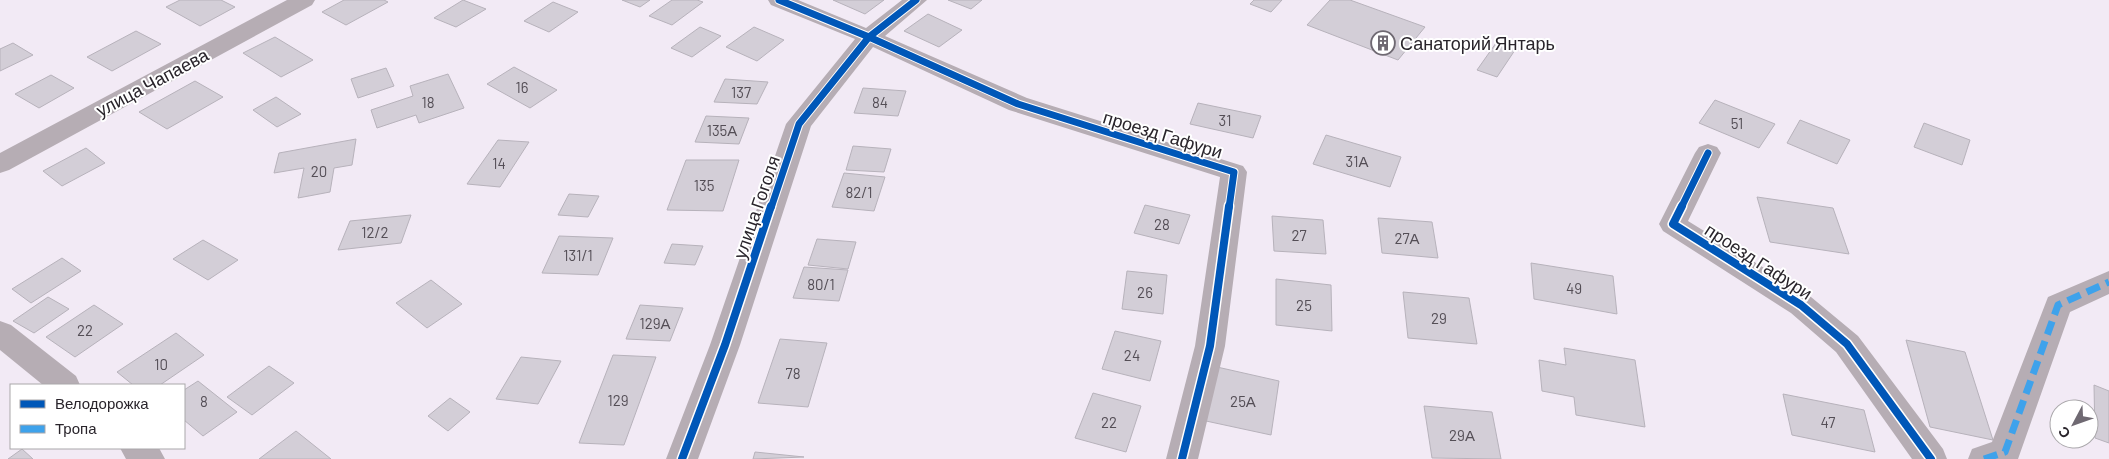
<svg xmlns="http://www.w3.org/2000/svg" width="2109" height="459" font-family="Barlow,sans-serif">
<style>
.building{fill:#d3ced7;stroke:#b7b2bb}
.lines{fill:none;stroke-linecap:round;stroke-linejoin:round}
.minor{fill:#b6adb4;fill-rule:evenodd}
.quiet{stroke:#3ea2eb;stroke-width:7;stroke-dasharray:14 7;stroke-linecap:butt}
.cycleway-far1-casing{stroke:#fff;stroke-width:9}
.cycleway-casing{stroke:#fff;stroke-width:11}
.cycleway-far1{stroke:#0057b8;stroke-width:7}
.cycleway{stroke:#0057b8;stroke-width:8}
.labels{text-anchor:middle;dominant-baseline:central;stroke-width:4;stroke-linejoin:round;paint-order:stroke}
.number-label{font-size:15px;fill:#544e56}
.poi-label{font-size:18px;fill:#29242b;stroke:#fff;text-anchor:start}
.street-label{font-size:18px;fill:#29242b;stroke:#fff}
</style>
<rect width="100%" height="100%" fill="#f2eaf5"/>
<path class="building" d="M 180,0 L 221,0 L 235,7 L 200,26 L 166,7 Z
M 344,0 L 384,0 L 388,2 L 346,25 L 322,12 Z
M 463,0 L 486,9 L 456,27 L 434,18 Z
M 622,0 L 650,0 L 640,7 Z
M 672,0 L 697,0 L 703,2 L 672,25 L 649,16 Z
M 833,0 L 884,0 L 865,14 Z
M 948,0 L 982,0 L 971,9 Z
M 1254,0 L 1282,0 L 1271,12 L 1250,4 Z
M 1330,0 L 1350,0 L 1425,27 L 1398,60 L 1307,25 Z
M 553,2 L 578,12 L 549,32 L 524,21 Z
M 928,14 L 962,30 L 939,47 L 904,31 Z
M 700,27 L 721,36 L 692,57 L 671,48 Z
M 754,27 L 784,40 L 757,61 L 726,47 Z
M 136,31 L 161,44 L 112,71 L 87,57 Z
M 275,37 L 313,60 L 281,77 L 243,53 Z
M 13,43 L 33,55 L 0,71 L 0,49 Z
M 1496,43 L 1515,50 L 1497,77 L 1477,70 Z
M 514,67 L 557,90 L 530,108 L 487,84 Z
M 386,68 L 394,86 L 358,98 L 351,79 Z
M 448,74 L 464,108 L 419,123 L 416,115 L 377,128 L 371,110 L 413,96 L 410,86 Z
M 51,75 L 74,88 L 39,108 L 15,94 Z
M 725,79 L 768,82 L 757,104 L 714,102 Z
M 195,81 L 223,97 L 167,129 L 139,112 Z
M 863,88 L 906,91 L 898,116 L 854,113 Z
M 276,97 L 301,114 L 277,127 L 253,110 Z
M 1715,100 L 1775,124 L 1759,148 L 1699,123 Z
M 1198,103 L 1261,116 L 1253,138 L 1190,124 Z
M 706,116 L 749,118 L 739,144 L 695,142 Z
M 1800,120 L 1850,140 L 1837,164 L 1787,143 Z
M 1924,123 L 1970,140 L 1962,165 L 1914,147 Z
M 1326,135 L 1401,157 L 1390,187 L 1313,164 Z
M 356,139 L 352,165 L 334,168 L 330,192 L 298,198 L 304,168 L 274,173 L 279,153 Z
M 498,140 L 529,142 L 500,187 L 467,184 Z
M 853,146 L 891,149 L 884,172 L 846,170 Z
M 86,148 L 105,163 L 62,186 L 43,171 Z
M 686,160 L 739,160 L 723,211 L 667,210 Z
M 844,173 L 885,177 L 874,211 L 832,207 Z
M 569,194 L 599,196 L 588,217 L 558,215 Z
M 1757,197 L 1833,208 L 1849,254 L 1770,242 Z
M 1145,205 L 1190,215 L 1179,244 L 1134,233 Z
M 411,215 L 401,243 L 338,250 L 350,221 Z
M 1272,216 L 1323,220 L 1326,254 L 1274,251 Z
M 1378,218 L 1432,222 L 1438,258 L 1382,253 Z
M 559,236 L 613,238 L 598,275 L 542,273 Z
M 817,239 L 856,242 L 848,269 L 808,265 Z
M 203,240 L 238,260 L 208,280 L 173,259 Z
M 672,244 L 703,246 L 695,265 L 664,263 Z
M 62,258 L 81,271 L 31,303 L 12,289 Z
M 1531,263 L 1613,276 L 1617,314 L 1534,299 Z
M 804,267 L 848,270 L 839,301 L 793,298 Z
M 1127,271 L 1167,275 L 1163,314 L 1122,309 Z
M 1276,279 L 1331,285 L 1332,331 L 1276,325 Z
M 431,280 L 462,304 L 427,328 L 396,303 Z
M 1403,292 L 1469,298 L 1477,344 L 1408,338 Z
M 48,297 L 69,309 L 34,333 L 13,321 Z
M 94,305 L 123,324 L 75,357 L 46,337 Z
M 640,305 L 683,308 L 670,341 L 626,339 Z
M 1115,331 L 1161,341 L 1150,381 L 1102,369 Z
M 176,333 L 204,355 L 160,385 L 133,385 L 117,372 Z
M 780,339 L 827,343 L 808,407 L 758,403 Z
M 1906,340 L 1965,352 L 1993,440 L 1930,427 Z
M 1564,348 L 1635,360 L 1645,427 L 1576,415 L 1574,397 L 1542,391 L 1539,360 L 1566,365 Z
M 613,355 L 656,357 L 624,445 L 579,443 Z
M 521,357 L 561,361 L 538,404 L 496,399 Z
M 269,366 L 294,383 L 252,415 L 227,397 Z
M 1217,367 L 1279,381 L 1271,435 L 1206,421 Z
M 198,381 L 237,412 L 203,436 L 184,420 L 184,390 Z
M 2094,385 L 2109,391 L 2109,443 L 2095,438 Z
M 1093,393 L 1141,406 L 1126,452 L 1075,438 Z
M 1783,394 L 1864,410 L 1875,452 L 1792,435 Z
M 450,398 L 470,412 L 448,431 L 428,416 Z
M 1424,406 L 1492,412 L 1501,459 L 1432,458 Z
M 296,431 L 331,459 L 259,459 Z
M 22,449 L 33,459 L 8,459 Z
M 755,452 L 804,457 L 753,459 Z"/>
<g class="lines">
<path class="minor" d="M 287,0 L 315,0 L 312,5 L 9,170 L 0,173 L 0,153 Z
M 768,0 L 798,0 L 866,28 L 902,0 L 927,0 L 885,36 L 1027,98 L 1243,166 L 1247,172 L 1225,346 L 1198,459 L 1166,459 L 1195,346 L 1220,177 L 1009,110 L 873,47 L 811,126 L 740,345 L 698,459 L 666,459 L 710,345 L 786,124 L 855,39 L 771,5 Z
M 1708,144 L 1717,147 L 1721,153 L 1688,221 L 1811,297 L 1858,336 L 1943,449 L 1947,459 L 1912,459 L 1836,352 L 1791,313 L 1663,231 L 1659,224 L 1695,153 L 1699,147 Z
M 2109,271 L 2109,294 L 2070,312 L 2018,459 L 1968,459 L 1972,449 L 1992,442 L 2048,297 Z
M 0,321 L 11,325 L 76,376 L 80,385 L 43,385 L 0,350 Z
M 120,448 L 159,448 L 165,459 L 126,459 Z"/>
<path class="quiet" d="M 1984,459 L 2005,452 L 2058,305 L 2109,282"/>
<g class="cycleway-far1-casing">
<path id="cycleway-far1" d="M 779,0 L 869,37 L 1018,104 L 1234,172 L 1229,208
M 771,208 L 799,124 L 869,37 L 916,0
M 1681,208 L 1708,153"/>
</g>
<g class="cycleway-casing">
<path id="cycleway" d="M 1682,206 L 1673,224 L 1801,305 L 1847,344 L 1931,459
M 682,459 L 725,345 L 771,206
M 1182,459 L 1210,346 L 1229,206"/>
</g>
<use href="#cycleway-far1" class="cycleway-far1"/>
<use href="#cycleway" class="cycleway"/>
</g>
<defs>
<g id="building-ring" transform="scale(1.25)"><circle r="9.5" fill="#fff" stroke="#6f6972" stroke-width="1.5"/><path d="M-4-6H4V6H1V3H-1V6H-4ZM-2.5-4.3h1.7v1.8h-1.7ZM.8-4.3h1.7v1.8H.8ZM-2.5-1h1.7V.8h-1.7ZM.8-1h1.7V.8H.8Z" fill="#6f6972"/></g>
</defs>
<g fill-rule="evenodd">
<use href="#building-ring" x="1383" y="43"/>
</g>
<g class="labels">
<g class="number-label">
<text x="522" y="87">16</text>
<text x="741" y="92">137</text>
<text x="428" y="102">18</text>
<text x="880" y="102">84</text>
<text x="1225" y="120">31</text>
<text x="1737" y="123">51</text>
<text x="722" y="130">135А</text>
<text x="1357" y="161">31А</text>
<text x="499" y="163">14</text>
<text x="319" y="171">20</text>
<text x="704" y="185">135</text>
<text x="859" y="192">82/1</text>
<text x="1162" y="224">28</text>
<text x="375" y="232">12/2</text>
<text x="1299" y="235">27</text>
<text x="1407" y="238">27А</text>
<text x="578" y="255">131/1</text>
<text x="821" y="284">80/1</text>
<text x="1574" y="288">49</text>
<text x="1145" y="292">26</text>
<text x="1304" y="305">25</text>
<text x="1439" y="318">29</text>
<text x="655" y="323">129А</text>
<text x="85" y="330">22</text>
<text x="1132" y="355">24</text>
<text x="161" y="364">10</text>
<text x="793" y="373">78</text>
<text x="618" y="400">129</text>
<text x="204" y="401">8</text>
<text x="1243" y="401">25А</text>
<text x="1109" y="422">22</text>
<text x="1828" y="422">47</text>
<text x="1462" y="435">29А</text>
</g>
<g class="poi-label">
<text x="1400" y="43">Санаторий Янтарь</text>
</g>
<g class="street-label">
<text transform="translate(152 82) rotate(-28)">улица Чапаева</text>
<text transform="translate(1163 134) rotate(17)">проезд Гафури</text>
<text transform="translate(756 207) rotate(-71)">улица Гоголя</text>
<text transform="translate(1759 261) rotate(33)">проезд Гафури</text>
</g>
</g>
<rect x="10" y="384" width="175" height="65" fill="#ffffff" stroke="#a9a7aa"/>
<rect x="20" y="400" width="25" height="8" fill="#0057b8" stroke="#a9a7aa"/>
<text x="55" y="409" font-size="15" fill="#29242b">Велодорожка</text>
<rect x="20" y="425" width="25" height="8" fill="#3ea2eb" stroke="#a9a7aa"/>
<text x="55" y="434" font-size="15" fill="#29242b">Тропа</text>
<g transform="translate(2074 424) rotate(229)"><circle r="24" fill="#ffffff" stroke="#a9a7aa"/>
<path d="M0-4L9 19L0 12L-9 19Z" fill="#6f6972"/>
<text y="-8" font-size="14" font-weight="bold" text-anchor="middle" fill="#29242b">С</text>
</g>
</svg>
